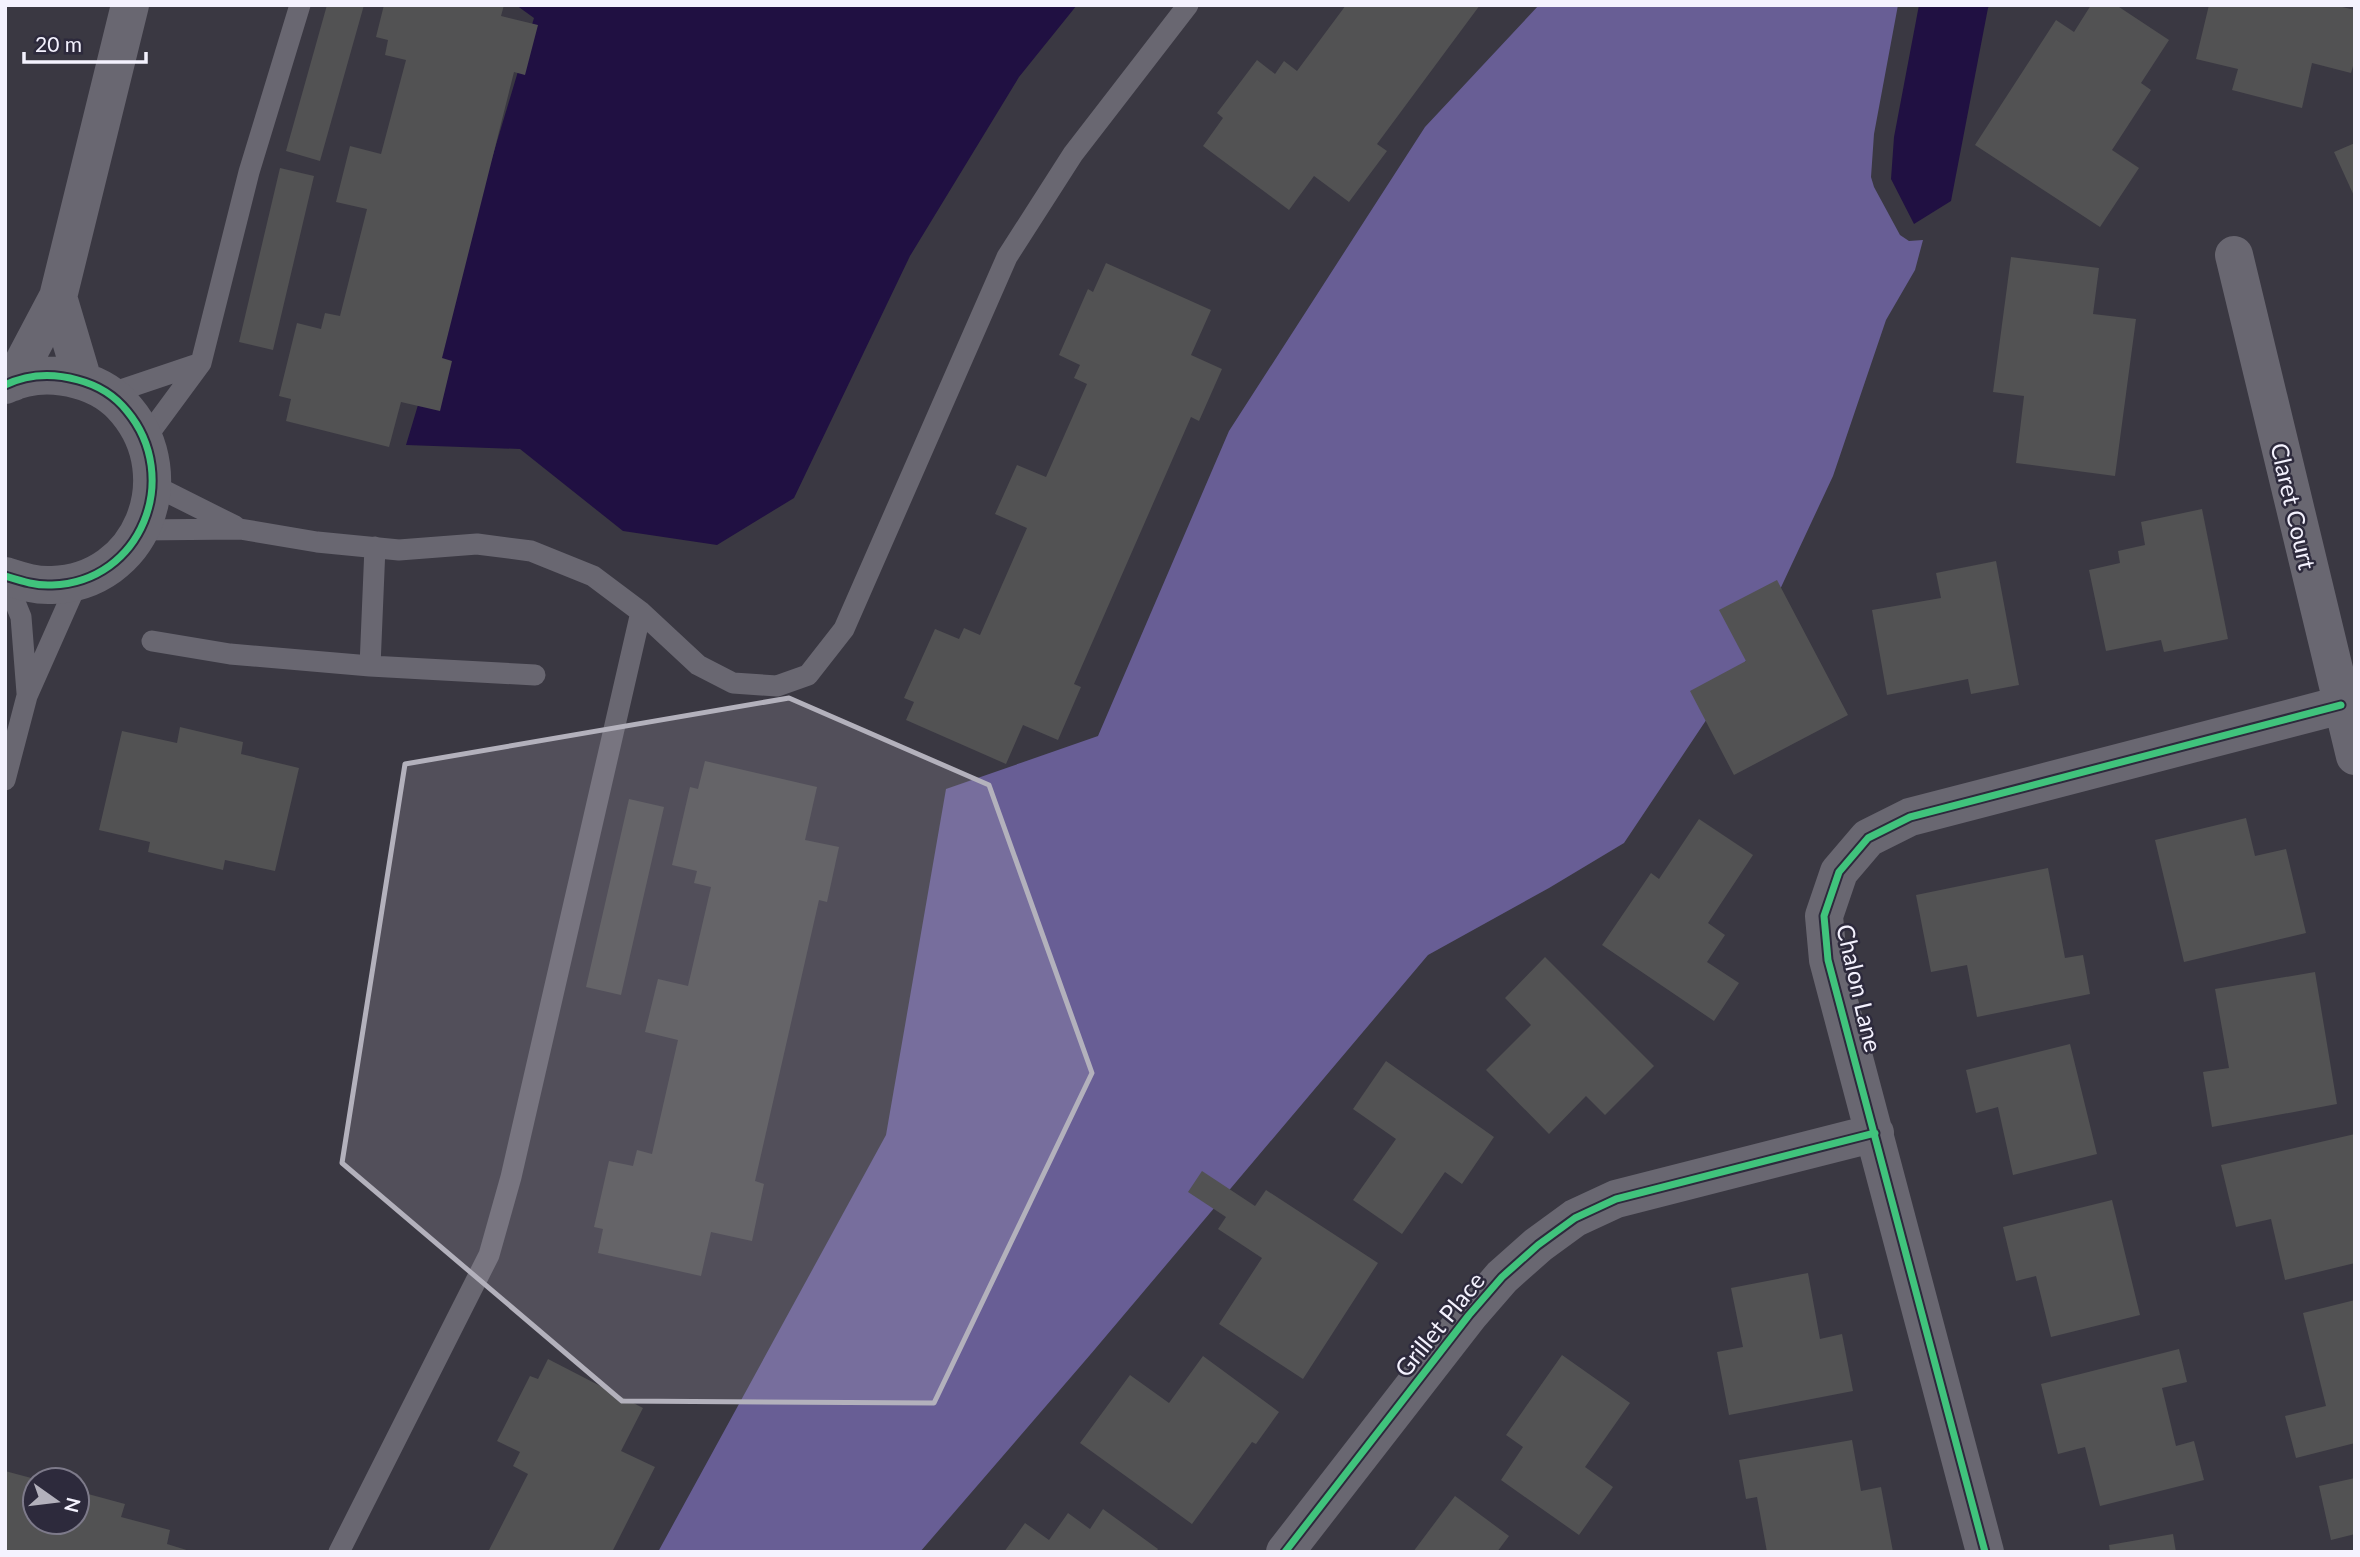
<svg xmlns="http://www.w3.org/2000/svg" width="2360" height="1557" font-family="Lato,sans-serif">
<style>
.forest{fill:#685e95}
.water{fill:#201042}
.building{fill:#525253}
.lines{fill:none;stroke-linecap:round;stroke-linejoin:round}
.lane{stroke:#696771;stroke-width:21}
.street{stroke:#696771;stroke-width:38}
.cycleway-casing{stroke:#2d2a3c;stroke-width:11}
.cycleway{stroke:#40c37c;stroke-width:7}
.marked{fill:#b3b1bc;fill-opacity:0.2;stroke:#b3b1bc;stroke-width:5;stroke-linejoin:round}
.labels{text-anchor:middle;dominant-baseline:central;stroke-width:5;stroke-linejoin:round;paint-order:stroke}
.street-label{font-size:24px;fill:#f4f2fe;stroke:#2d2a3c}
</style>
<rect width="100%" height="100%" fill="#3a3842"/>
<path class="forest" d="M 1539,5 L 1898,5 L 1874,134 L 1871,177 L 1874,187 L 1900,235 L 1909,241 L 1923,240 L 1915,270 L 1886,320 L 1833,476 L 1749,656 L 1624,843 L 1549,888 L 1428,955 L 1090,1355 L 920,1552 L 658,1552 L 886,1135 L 946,789 L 1098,736 L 1229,431 L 1425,127 Z"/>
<path class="water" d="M 516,5 L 1077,5 L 1019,77 L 910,256 L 794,498 L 717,545 L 623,531 L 520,449 L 406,445 L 534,18 Z
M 1919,5 L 1990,5 L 1988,8 L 1951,201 L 1914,224 L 1891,179 L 1894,137 Z"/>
<path class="building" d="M 327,5 L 364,5 L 320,161 L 286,151 Z
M 384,5 L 504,5 L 501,16 L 538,25 L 525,75 L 514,72 L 442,358 L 452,361 L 440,411 L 401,402 L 389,447 L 286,421 L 291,399 L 279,396 L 297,323 L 321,329 L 325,313 L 340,316 L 367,209 L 336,202 L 350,146 L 381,154 L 406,60 L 385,55 L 388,40 L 376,37 Z
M 1346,5 L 1480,5 L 1377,144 L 1387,151 L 1349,202 L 1314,176 L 1289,210 L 1203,146 L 1223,118 L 1217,113 L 1257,60 L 1275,74 L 1284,61 L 1297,71 Z
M 2091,5 L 2116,5 L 2169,40 L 2141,83 L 2151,90 L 2112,150 L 2139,168 L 2100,227 L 1975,145 L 2056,20 L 2074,32 Z
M 2209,5 L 2334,5 L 2355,10 L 2355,59 L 2351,73 L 2312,63 L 2302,108 L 2232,90 L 2238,69 L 2196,59 Z
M 2355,143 L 2355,198 L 2334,152 Z
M 280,168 L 314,176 L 273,350 L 239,342 Z
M 2011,257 L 2099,268 L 2093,314 L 2136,319 L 2115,476 L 2016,463 L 2024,396 L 1993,392 Z
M 1106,263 L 1211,310 L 1191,355 L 1222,369 L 1199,421 L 1191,417 L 1074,684 L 1081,687 L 1058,740 L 1023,725 L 1006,764 L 906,720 L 914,702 L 904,698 L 935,629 L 959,639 L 964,628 L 980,635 L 1027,528 L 995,514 L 1017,465 L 1046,477 L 1087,384 L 1074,378 L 1080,365 L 1059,355 L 1088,289 L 1093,292 Z
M 2202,509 L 2228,639 L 2164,652 L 2161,640 L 2106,651 L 2089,570 L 2120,563 L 2118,551 L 2145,545 L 2141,522 Z
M 1996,561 L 2019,685 L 1971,694 L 1968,679 L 1887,695 L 1872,610 L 1941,598 L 1936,573 Z
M 1777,580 L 1848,715 L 1734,775 L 1690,691 L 1746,661 L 1719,610 Z
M 180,727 L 243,742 L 241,754 L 299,768 L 275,871 L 225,860 L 223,870 L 148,852 L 150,842 L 99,830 L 122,731 L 177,743 Z
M 705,761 L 817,787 L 805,840 L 839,847 L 827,902 L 819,900 L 755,1181 L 764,1184 L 752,1241 L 711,1232 L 701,1276 L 598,1253 L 603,1229 L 594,1227 L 609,1161 L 633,1166 L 637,1150 L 652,1154 L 678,1040 L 645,1032 L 658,979 L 688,986 L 711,887 L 694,883 L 697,871 L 672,865 L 690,787 L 698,789 Z
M 629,799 L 664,807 L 621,995 L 586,987 Z
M 2246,818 L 2255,856 L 2286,849 L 2306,933 L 2184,962 L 2155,840 Z
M 1699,819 L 1753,855 L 1708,923 L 1725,935 L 1707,962 L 1739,983 L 1714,1021 L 1602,945 L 1651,873 L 1659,879 Z
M 2048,868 L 2065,958 L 2083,955 L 2090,994 L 1977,1017 L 1967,965 L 1931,972 L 1916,895 Z
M 1545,957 L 1654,1066 L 1605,1115 L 1586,1096 L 1549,1134 L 1486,1070 L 1531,1025 L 1505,998 Z
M 2315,972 L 2337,1104 L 2212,1127 L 2203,1072 L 2229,1068 L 2215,989 Z
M 2070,1044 L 2097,1154 L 2013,1175 L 1998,1107 L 1976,1113 L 1966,1070 Z
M 1386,1061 L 1494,1137 L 1462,1184 L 1445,1172 L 1402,1234 L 1353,1200 L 1396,1139 L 1353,1109 Z
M 2355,1134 L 2355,1263 L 2285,1280 L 2271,1219 L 2236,1227 L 2221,1165 Z
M 1202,1171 L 1255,1206 L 1266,1190 L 1378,1263 L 1303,1379 L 1219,1324 L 1262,1258 L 1218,1229 L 1226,1217 L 1188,1192 Z
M 2112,1200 L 2140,1315 L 2051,1337 L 2036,1276 L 2016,1281 L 2003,1227 Z
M 1808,1273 L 1820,1339 L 1842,1334 L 1853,1391 L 1729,1415 L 1717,1352 L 1743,1347 L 1731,1288 Z
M 2355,1300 L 2355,1443 L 2296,1458 L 2285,1416 L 2326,1406 L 2303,1313 Z
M 2179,1349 L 2187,1382 L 2162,1388 L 2176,1446 L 2194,1441 L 2204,1480 L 2100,1506 L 2085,1447 L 2058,1454 L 2041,1384 Z
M 1562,1355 L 1630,1403 L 1585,1467 L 1613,1487 L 1579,1535 L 1501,1480 L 1523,1447 L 1506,1435 Z
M 1203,1356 L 1279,1412 L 1256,1444 L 1252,1442 L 1192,1524 L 1080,1443 L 1130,1375 L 1169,1403 Z
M 548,1359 L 643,1408 L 621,1451 L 655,1467 L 612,1552 L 488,1552 L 528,1474 L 513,1466 L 520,1452 L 497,1441 L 530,1376 L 538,1379 Z
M 1852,1440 L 1861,1491 L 1881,1487 L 1893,1552 L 1767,1552 L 1757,1497 L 1746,1499 L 1739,1460 Z
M 5,1471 L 35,1479 L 35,1522 L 77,1522 L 77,1491 L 125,1504 L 121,1517 L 170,1530 L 167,1544 L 193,1552 L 5,1552 Z
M 2355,1478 L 2355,1534 L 2331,1540 L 2319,1486 Z
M 1455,1496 L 1509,1536 L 1497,1552 L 1413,1552 Z
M 1103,1509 L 1158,1549 L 1156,1552 L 1004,1552 L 1025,1523 L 1049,1540 L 1068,1513 L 1090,1529 Z
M 2173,1534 L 2176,1552 L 2110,1552 L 2109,1545 Z"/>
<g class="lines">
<path class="lane" d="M 109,394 L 201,363
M 145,439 L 201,363 L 249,172 L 300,5
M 153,485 L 235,526
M 140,530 L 240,529 L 317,542 L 399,550 L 477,544 L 531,551 L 593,576 L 641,612 L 698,665 L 733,683 L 777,686 L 808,675 L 844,629 L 1007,257 L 1073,154 L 1188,5
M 5,578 L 21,617 L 27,693
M 152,641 L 230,654 L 370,666 L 535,675
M 370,666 L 375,547
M 5,780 L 27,696 L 78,581
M 339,1552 L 489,1255 L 511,1177 L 641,612"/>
<path class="street" d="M 2234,255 L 2355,756
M 58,297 L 83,381
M 13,382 L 58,297 L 130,5
M 5,385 C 28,374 53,373 78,380 C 97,385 115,396 127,411 C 182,477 142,582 52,585 C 36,586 21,581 5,576
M 1285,1552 L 1469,1315 L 1502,1277 L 1538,1245 L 1575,1218 L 1616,1199 L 1875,1133
M 1985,1552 L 1828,960 L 1824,916 L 1839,872 L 1868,838 L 1910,817 L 2341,705"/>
<g class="cycleway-casing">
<path id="cycleway" d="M 5,385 C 28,374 53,373 78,380 C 97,385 115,396 127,411 C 182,477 142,582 52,585 C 36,586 21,581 5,576
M 1285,1552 L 1469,1315 L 1502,1277 L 1538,1245 L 1575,1218 L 1616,1199 L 1875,1133
M 1985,1552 L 1828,960 L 1824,916 L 1839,872 L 1868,838 L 1910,817 L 2341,705"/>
</g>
<use href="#cycleway" class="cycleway"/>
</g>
<path class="marked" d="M 789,698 L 989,785 L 1092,1073 L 934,1403 L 622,1401 L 342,1163 L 405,764 Z"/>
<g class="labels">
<g class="street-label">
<text transform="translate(2294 506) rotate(77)">Claret Court</text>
<text transform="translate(1860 988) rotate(77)">Chalon Lane</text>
<text transform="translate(1439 1324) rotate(-51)">Grillet Place</text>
</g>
</g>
<rect width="2360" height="1557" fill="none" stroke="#f4f2fe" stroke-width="14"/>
<g transform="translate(56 1501) rotate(104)"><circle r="33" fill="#2d2a3c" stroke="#7d7a8a" stroke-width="2"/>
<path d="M0-5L12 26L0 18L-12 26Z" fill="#b3b1bc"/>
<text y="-10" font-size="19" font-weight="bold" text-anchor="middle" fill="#f4f2fe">N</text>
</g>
<path d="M24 52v10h122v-10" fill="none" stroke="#f4f2fe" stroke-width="3.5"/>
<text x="35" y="52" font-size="21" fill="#f4f2fe" stroke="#2d2a3c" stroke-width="5" paint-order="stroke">20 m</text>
</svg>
